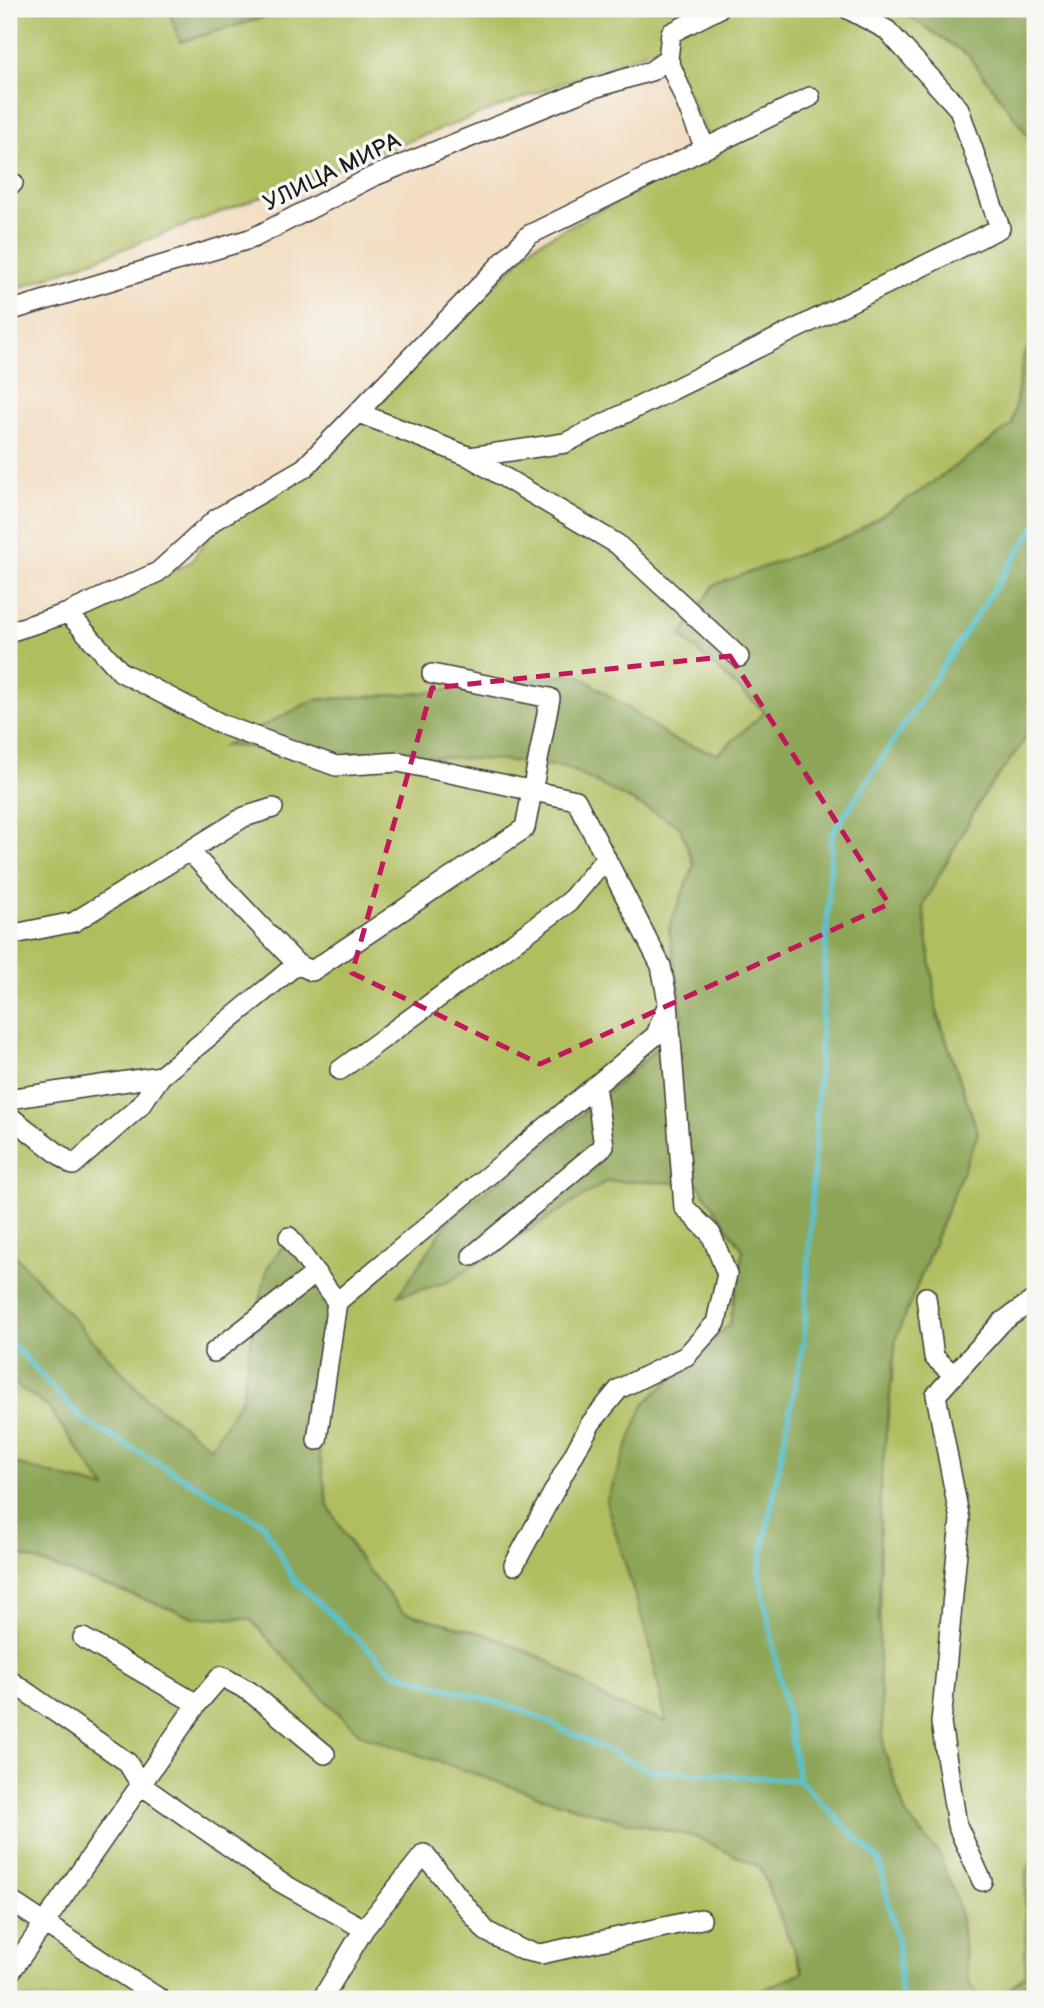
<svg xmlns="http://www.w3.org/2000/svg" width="1044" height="2008" font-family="'Balsamiq Sans',sans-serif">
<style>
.green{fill:#b1be60;stroke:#666d3e;stroke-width:2}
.forest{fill:#8ca556;stroke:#546039;stroke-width:2}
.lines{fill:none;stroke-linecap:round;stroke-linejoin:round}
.stream{stroke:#57c3cf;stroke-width:5}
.minor-casing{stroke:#3c3935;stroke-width:22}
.minor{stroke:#fff;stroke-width:19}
.marked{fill:none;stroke:#c2185b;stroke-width:5;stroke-dasharray:14 9;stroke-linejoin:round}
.labels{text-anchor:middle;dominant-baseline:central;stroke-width:7;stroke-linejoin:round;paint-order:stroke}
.street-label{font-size:23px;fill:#1c1c1c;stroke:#f6f6f2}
</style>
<rect width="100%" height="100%" fill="#f6f6f2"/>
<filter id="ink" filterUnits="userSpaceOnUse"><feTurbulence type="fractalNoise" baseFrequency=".0143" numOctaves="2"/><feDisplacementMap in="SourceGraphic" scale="14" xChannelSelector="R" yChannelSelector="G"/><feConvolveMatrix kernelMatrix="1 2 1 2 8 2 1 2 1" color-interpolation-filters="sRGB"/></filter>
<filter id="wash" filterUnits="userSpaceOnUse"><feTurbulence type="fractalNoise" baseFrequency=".00686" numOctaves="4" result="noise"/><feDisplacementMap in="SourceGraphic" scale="28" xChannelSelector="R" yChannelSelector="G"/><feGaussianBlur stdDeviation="1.57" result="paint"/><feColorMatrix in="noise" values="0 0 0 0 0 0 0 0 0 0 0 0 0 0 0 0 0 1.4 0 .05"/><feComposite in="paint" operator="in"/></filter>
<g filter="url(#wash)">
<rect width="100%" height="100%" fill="#f3dec2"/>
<path class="green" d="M 9,9 L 168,9 L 181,42 L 292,9 L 897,9 L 968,55 L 1035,145 L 1035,335 L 1024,354 L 1012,425 L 922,490 L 849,536 L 714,585 L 681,636 L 766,712 L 717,754 L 674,740 L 577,674 L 423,693 L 314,700 L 497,760 L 566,767 L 679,825 L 694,865 L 669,928 L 683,1018 L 644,1061 L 566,1128 L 448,1282 L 607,1181 L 697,1183 L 743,1250 L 730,1324 L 644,1404 L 650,1645 L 666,1722 L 612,1703 L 547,1660 L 488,1635 L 403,1612 L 360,1560 L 328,1506 L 317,1440 L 250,1346 L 242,1397 L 211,1448 L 146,1398 L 9,1249 L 9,641 L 68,622 L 191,562 L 216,525 L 356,427 L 534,245 L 713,150 L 666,44 L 9,292 Z
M 1035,726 L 1035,1857 L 1026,1872 L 1025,1975 L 998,1999 L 980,1999 L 968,1982 L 959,1907 L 906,1815 L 884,1750 L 879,1668 L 880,1492 L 896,1338 L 978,1133 L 936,1008 L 923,905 L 981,799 Z
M 9,1380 L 48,1407 L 107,1490 L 9,1462 Z
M 9,1551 L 194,1617 L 250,1619 L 310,1685 L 361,1735 L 556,1802 L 632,1823 L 696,1837 L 760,1867 L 803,1972 L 767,1988 L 727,1999 L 9,1999 Z"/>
<path class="forest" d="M 168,9 L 293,9 L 180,42 Z
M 897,9 L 1035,9 L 1035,145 L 968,55 Z
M 1035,335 L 1035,726 L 981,799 L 923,905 L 938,1018 L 978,1133 L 896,1338 L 880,1492 L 879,1668 L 884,1750 L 906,1815 L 939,1854 L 959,1907 L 968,1982 L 980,1999 L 727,1999 L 767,1988 L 803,1972 L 760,1867 L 696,1837 L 632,1823 L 556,1802 L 361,1735 L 310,1685 L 250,1619 L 194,1617 L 9,1551 L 9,1462 L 106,1489 L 48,1407 L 9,1380 L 9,1249 L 146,1398 L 211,1447 L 242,1397 L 250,1346 L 267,1269 L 289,1237 L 337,1302 L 317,1440 L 328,1506 L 360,1560 L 403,1612 L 488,1635 L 547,1660 L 612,1703 L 666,1722 L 650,1645 L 606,1502 L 644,1404 L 730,1324 L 743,1250 L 697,1183 L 607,1181 L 448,1282 L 398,1296 L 450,1219 L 566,1128 L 644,1061 L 683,1018 L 669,928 L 694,865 L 679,825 L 566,767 L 497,760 L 223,746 L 314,700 L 423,693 L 577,674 L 674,740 L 718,754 L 765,712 L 681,636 L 714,585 L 849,536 L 922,490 L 1012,425 L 1024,354 Z
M 1035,1858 L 1035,1999 L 998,1999 L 1025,1975 L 1026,1871 Z"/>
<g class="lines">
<path class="stream" d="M 9,1340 L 82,1419 L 263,1524 L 294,1580 L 393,1672 L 523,1710 L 648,1770 L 799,1780
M 901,1999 L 898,1945 L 879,1860 L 799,1780 L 759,1570 L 804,1339 L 832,834 L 1035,527"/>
</g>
</g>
<g filter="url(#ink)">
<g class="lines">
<g class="minor-casing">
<path id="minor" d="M 705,148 L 668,59 L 671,33 L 718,9
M 9,184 L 13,183
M 9,311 L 253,238 L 372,177 L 584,91 L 651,71 L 668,59
M 359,413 L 470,457 L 565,443 L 1000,228 L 959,109 L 887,30 L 848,9
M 470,457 L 617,544 L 739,657
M 68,613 L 121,672 L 223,725 L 336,766 L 399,762 L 576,800 L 661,966 L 668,1002 L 684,1207 L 711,1234 L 727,1274 L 716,1323 L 686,1356 L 619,1389 L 591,1423 L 514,1565
M 9,632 L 68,613 L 158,572 L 216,519 L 304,468 L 529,235 L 810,97
M 189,851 L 297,964
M 9,935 L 74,922 L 244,817 L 273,808
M 340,1070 L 569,902 L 606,858
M 9,1096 L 15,1098 L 161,1076 L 297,964 L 312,971 L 525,828 L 550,698 L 432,674
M 9,1116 L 73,1165 L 140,1106 L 161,1076
M 289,1237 L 337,1302
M 472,1256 L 604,1146 L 595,1086
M 926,1297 L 934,1357 L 954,1375
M 214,1352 L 316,1273
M 317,1440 L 337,1302 L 656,1035 L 667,1006
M 83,1638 L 197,1704
M 9,1680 L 127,1762 L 141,1785 L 280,1882 L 364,1929
M 982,1881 L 957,1825 L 941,1723 L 960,1520 L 936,1395 L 1002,1322 L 1035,1299
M 9,1900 L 160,1999
M 9,1974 L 197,1704 L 221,1676 L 249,1691 L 325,1754
M 322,1999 L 364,1929 L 424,1854 L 486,1931 L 522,1950 L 541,1954 L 701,1919"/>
</g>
<use href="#minor" class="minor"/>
</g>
</g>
<path class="marked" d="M 730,656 L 889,904 L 540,1064 L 352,973 L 432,688 Z"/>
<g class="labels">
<g class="street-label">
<text transform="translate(332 172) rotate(-26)">УЛИЦА МИРА</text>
</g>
</g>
<rect width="1044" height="2008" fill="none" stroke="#f6f6f2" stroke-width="35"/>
</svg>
